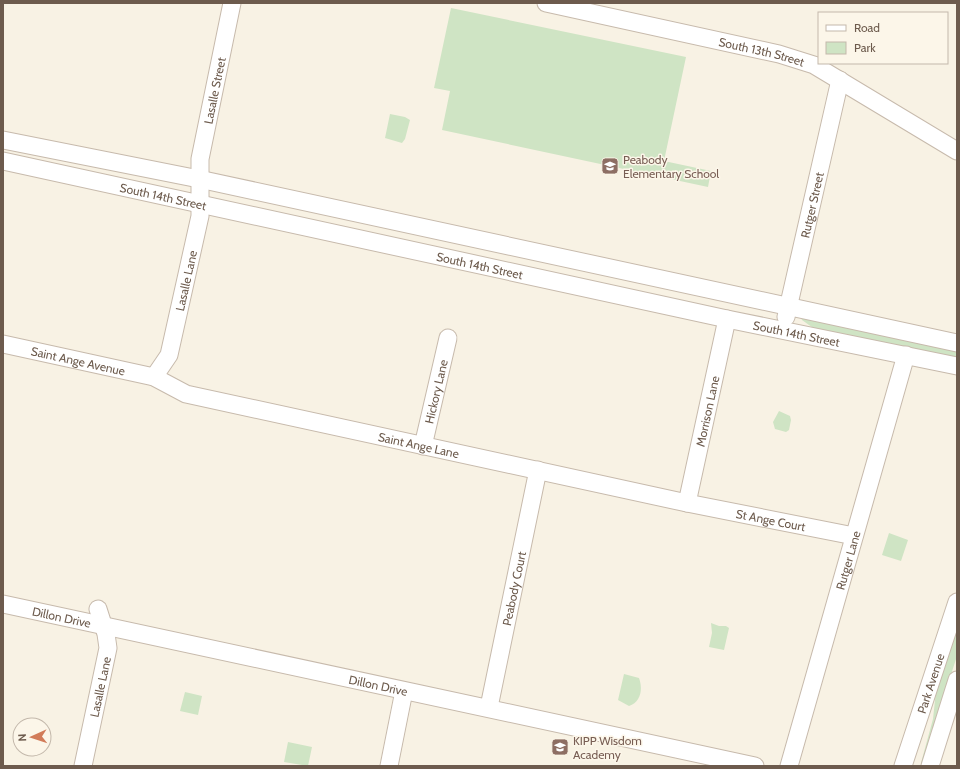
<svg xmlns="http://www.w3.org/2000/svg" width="960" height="769" font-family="Cabin,sans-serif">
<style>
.green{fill:#cfe4c4}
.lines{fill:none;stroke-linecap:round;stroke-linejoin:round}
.minor-casing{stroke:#c7baac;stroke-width:19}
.minor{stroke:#fff;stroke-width:17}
.labels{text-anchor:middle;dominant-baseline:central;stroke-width:3;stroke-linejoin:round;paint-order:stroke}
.street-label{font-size:12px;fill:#6d5b4d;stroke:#fcf6e9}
.education-label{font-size:12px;fill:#785e54;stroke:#fcf6e9;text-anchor:start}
</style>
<rect width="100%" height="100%" fill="#f8f2e4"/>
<path class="green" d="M 451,8 L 686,57 L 664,161 L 711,171 L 708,187 L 442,130 L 450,91 L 434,88 Z
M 390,114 L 405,117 L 410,120 L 405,139 L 402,143 L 385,138 Z
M 800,316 L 957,349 L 957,360 L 816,330 L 802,320 Z
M 779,411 L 790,416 L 791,420 L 789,430 L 786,432 L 775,429 L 773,422 Z
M 889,533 L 908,540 L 901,561 L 882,555 Z
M 957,611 L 957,656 L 922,764 L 921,763 L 933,719 L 938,672 Z
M 711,623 L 719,626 L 726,626 L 729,628 L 724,650 L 709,647 L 712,633 Z
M 624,674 L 639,678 C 643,689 641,702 629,706 L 618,700 Z
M 185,692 L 202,696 L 198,715 L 180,711 Z
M 288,742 L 312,747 L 308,766 L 284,762 Z"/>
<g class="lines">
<g class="minor-casing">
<g id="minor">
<path id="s1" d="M 546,3 L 779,54 L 814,65 L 957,151"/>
<path d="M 3,140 L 199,179 L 957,343"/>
<path id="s2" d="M 3,161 L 727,319 L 957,366"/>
<path id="s3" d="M 786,317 L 840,80"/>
<path id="s4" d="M 3,344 L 154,377 L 186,394 L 687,503 L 854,536"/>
<path id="s5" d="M 154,377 L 169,355 L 200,216 L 200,159 L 232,3"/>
<path id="s6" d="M 423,446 L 448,338"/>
<path id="s7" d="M 687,503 L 727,319"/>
<path id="s8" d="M 3,604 L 755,766"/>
<path id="s9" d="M 489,707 L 538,470"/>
<path id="s10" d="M 83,766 L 108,648 L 106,634 L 98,609"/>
<path d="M 389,766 L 404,691"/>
<path id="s11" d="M 789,766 L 906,355"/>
<path id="s12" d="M 903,766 L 957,602"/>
<path d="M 930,766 L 957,680"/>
</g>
</g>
<use href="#minor" class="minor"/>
</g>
<defs>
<g id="school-square" transform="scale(0.9)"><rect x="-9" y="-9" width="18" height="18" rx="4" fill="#8d6e63" stroke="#fcf6e9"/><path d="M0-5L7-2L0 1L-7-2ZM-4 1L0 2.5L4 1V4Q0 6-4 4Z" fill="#fff"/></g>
</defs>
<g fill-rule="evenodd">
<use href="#school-square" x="610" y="166"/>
<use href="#school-square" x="560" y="747"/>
</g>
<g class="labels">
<g class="street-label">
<text stroke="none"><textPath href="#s1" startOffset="221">South 13th Street</textPath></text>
<text stroke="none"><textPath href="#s5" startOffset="296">Lasalle Street</textPath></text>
<text stroke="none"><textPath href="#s2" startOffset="164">South 14th Street</textPath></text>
<text stroke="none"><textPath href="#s3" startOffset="115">Rutger Street</textPath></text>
<text stroke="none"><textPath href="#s2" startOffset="488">South 14th Street</textPath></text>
<text stroke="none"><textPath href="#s5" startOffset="103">Lasalle Lane</textPath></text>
<text stroke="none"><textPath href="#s2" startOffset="812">South 14th Street</textPath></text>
<text stroke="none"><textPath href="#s4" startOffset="77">Saint Ange Avenue</textPath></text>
<text stroke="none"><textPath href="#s6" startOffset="56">Hickory Lane</textPath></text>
<text stroke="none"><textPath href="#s7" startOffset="94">Morrison Lane</textPath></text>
<text stroke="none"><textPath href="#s4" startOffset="429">Saint Ange Lane</textPath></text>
<text stroke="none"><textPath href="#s4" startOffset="789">St Ange Court</textPath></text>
<text stroke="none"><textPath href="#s11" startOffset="214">Rutger Lane</textPath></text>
<text stroke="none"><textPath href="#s9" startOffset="121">Peabody Court</textPath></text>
<text stroke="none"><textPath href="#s8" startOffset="60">Dillon Drive</textPath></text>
<text stroke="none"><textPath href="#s12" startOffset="87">Park Avenue</textPath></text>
<text stroke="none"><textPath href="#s8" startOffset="384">Dillon Drive</textPath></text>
<text stroke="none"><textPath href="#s10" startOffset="81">Lasalle Lane</textPath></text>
</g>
<g class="education-label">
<text x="623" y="159">Peabody<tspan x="623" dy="14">Elementary School</tspan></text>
<text x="573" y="740">KIPP Wisdom<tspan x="573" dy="14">Academy</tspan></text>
</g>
</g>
<rect width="960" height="769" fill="none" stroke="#6d5b4d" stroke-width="8"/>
<rect x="818" y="12" width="130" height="52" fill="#fcf6e9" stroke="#c3b8ab"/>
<rect x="826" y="25" width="20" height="6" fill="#ffffff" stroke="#c3b8ab"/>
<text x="854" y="32" font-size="12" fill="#6d5b4d">Road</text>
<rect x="826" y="42" width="20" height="12" fill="#cfe4c4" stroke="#c3b8ab"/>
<text x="854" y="52" font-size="12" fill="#6d5b4d">Park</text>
<g transform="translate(32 737) rotate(267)"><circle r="19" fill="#fcf6e9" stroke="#c3b8ab"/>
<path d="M0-3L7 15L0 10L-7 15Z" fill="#d27c59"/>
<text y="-6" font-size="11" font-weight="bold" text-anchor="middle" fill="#6d5b4d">N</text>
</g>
</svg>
